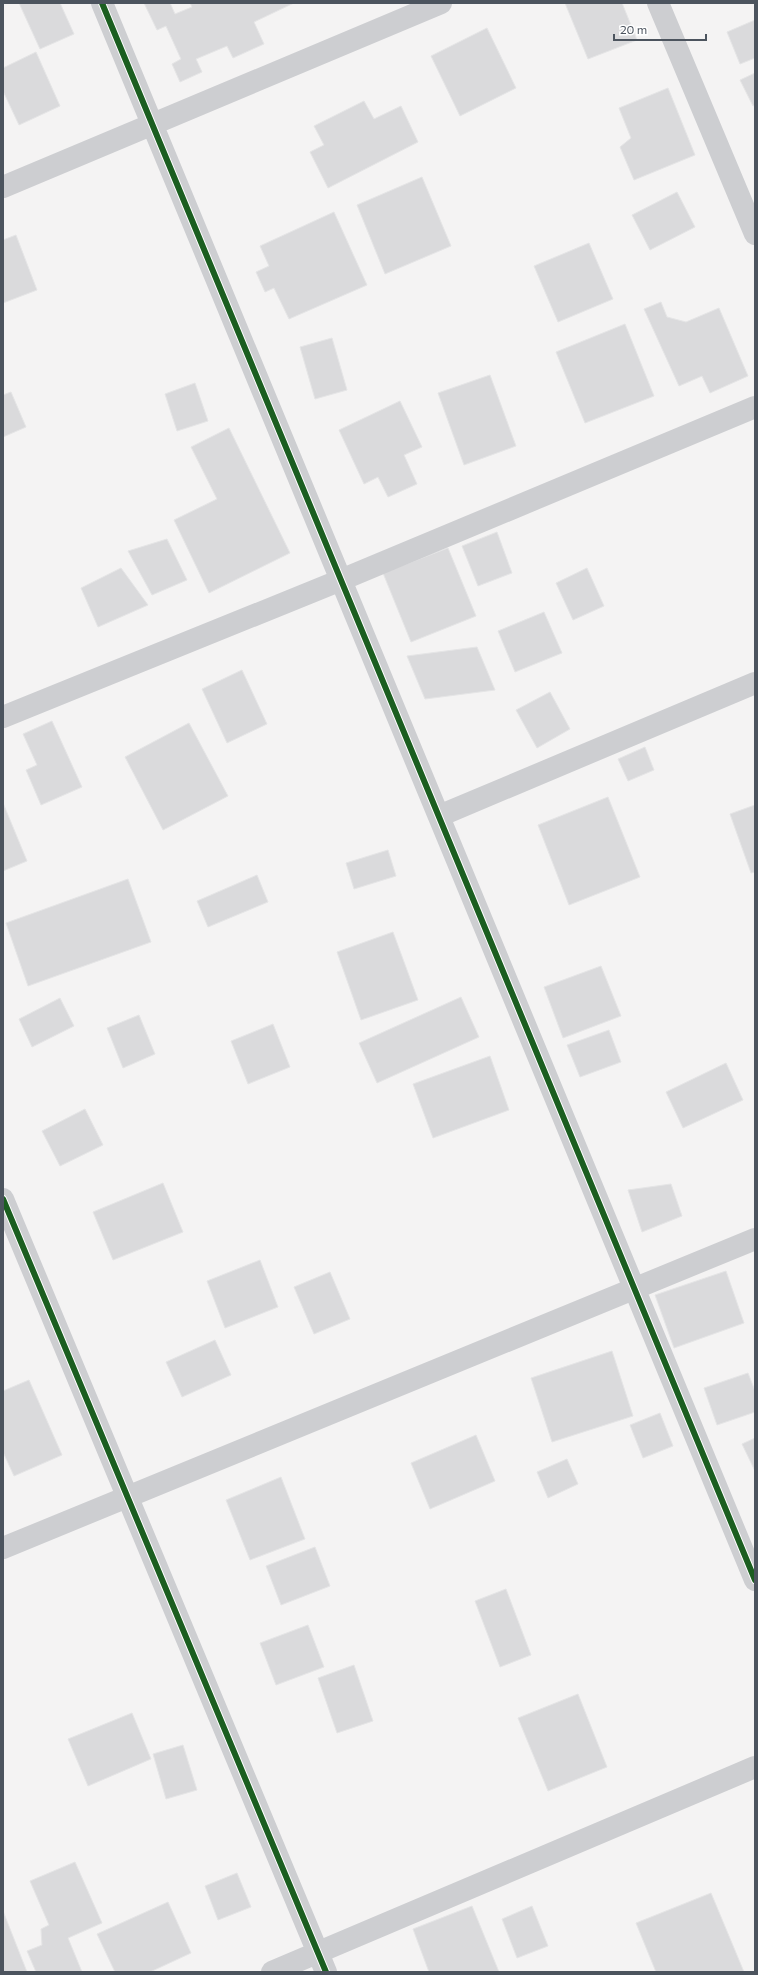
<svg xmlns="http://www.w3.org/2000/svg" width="758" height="1975" font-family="Commissioner,sans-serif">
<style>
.building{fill:#dadadc;stroke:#e5e5e6}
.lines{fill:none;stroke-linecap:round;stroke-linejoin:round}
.minor{stroke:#cdced1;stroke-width:22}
.cycleway-casing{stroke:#fff;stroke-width:8}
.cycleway{stroke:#1b5e20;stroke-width:6}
</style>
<rect width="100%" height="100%" fill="#f4f3f3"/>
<path class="building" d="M 19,3 L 60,3 L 74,34 L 40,49 Z
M 144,3 L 170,3 L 175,14 L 192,7 L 190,3 L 294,3 L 254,22 L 264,44 L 233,58 L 227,46 L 196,59 L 202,72 L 180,82 L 172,64 L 181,59 L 166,26 L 157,30 Z
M 565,3 L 622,3 L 637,40 L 588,59 Z
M 755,20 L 755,58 L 740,64 L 727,32 Z
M 487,28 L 516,88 L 460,116 L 431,56 Z
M 36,52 L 60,106 L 19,125 L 3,91 L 3,68 Z
M 755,73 L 755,105 L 753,106 L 740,80 Z
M 668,88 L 695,155 L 634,180 L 620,147 L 631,138 L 619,108 Z
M 364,101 L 374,119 L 401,106 L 418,142 L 328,188 L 310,152 L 324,145 L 314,126 Z
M 422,177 L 451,246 L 385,274 L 357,205 Z
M 677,192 L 695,227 L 650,250 L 632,215 Z
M 334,212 L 367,285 L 289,319 L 274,288 L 265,292 L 256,272 L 269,266 L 260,246 Z
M 16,235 L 37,290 L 3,303 L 3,240 Z
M 589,243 L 613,299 L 558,322 L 534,266 Z
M 661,302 L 667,317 L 686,322 L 719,308 L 748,376 L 710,393 L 702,376 L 679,386 L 644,309 Z
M 625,324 L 654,396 L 585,423 L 556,352 Z
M 332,338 L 347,390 L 315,399 L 300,347 Z
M 490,375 L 516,446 L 464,465 L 438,393 Z
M 195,383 L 208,421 L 177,431 L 165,394 Z
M 11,392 L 26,427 L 3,437 L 3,395 Z
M 400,401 L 422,447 L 404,455 L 417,484 L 388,497 L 378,477 L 364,484 L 339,430 Z
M 229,428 L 290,553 L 209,593 L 174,520 L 217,499 L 191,447 Z
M 497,532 L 512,573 L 478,586 L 462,546 Z
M 167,539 L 187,580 L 152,595 L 128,551 Z
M 448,548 L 476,616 L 411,642 L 383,573 Z
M 121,568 L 148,605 L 98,627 L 81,588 Z
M 587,568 L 604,606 L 573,620 L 556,583 Z
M 544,612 L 562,653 L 515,672 L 498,631 Z
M 477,647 L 495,690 L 425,699 L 407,656 Z
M 242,670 L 267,724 L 227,743 L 202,689 Z
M 550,692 L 570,729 L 537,748 L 516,710 Z
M 52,721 L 82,787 L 41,805 L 26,770 L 37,765 L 23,734 Z
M 189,723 L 228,796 L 163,830 L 125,757 Z
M 645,747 L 654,770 L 628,781 L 618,759 Z
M 608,797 L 640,877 L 569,905 L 538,825 Z
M 3,803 L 27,861 L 3,871 Z
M 755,805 L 755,872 L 751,873 L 730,814 Z
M 388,850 L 396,876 L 354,889 L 346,863 Z
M 257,875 L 268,902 L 208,927 L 197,901 Z
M 128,879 L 151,942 L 28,986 L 6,923 Z
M 393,932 L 418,1000 L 361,1020 L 337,952 Z
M 601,966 L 621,1016 L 563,1038 L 544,987 Z
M 461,997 L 479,1037 L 377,1083 L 359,1043 Z
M 60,998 L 74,1026 L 32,1047 L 19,1019 Z
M 139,1015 L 155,1054 L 123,1068 L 107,1028 Z
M 273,1024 L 290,1067 L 248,1084 L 231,1041 Z
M 609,1030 L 621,1062 L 580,1077 L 567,1045 Z
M 490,1056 L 509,1110 L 433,1138 L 413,1084 Z
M 726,1063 L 743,1100 L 683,1128 L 666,1092 Z
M 85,1109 L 103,1145 L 60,1166 L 42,1131 Z
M 163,1183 L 183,1232 L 113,1260 L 93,1212 Z
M 671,1184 L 682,1216 L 642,1232 L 628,1190 Z
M 260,1260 L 278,1307 L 225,1328 L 207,1281 Z
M 726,1271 L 744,1323 L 674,1348 L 655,1295 Z
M 330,1272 L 350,1319 L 314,1334 L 294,1287 Z
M 215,1340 L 231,1375 L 182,1397 L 166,1362 Z
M 612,1351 L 633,1416 L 552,1442 L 531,1378 Z
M 748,1373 L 755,1391 L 755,1412 L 717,1425 L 704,1388 Z
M 29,1380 L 62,1455 L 14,1476 L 3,1452 L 3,1391 Z
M 660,1413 L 673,1446 L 643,1458 L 630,1425 Z
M 476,1435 L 495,1481 L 430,1509 L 411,1463 Z
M 755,1438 L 755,1471 L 742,1444 Z
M 567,1459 L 578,1484 L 548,1498 L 537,1472 Z
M 281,1477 L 305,1539 L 250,1560 L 226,1500 Z
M 315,1547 L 330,1586 L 281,1605 L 266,1566 Z
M 506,1589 L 531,1655 L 500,1667 L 475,1601 Z
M 308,1625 L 324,1667 L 276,1685 L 260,1643 Z
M 354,1665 L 373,1721 L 337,1733 L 318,1678 Z
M 578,1694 L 607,1767 L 548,1791 L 518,1718 Z
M 132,1713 L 151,1759 L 88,1786 L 68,1739 Z
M 183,1745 L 197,1790 L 166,1799 L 153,1754 Z
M 75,1862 L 102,1923 L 68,1938 L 82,1972 L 36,1972 L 27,1951 L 42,1945 L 41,1929 L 49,1925 L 30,1881 Z
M 237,1873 L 251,1907 L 218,1920 L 205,1886 Z
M 711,1893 L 744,1972 L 656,1972 L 636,1923 Z
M 168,1902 L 191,1953 L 150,1972 L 115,1972 L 97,1934 Z
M 472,1906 L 499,1972 L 429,1972 L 413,1929 Z
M 532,1906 L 548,1946 L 517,1958 L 502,1919 Z
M 3,1911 L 27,1972 L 3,1972 Z"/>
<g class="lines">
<path class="minor" d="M 102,3 L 755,1580
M 658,3 L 755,234
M 3,187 L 441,3
M 3,717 L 341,580 L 755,407
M 439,816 L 755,683
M 3,1199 L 326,1972
M 3,1548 L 755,1239
M 272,1972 L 755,1767"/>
<g class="cycleway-casing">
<path id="cycleway" d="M 102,3 L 755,1580
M 3,1199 L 326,1972"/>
</g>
<use href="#cycleway" class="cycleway"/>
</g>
<rect width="758" height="1975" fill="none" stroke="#4c545e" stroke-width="8"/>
<path d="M614 34v6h92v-6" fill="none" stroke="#4c545e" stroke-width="2"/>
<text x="620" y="34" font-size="12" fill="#4c545e" stroke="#ffffff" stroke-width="3" paint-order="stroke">20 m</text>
</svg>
